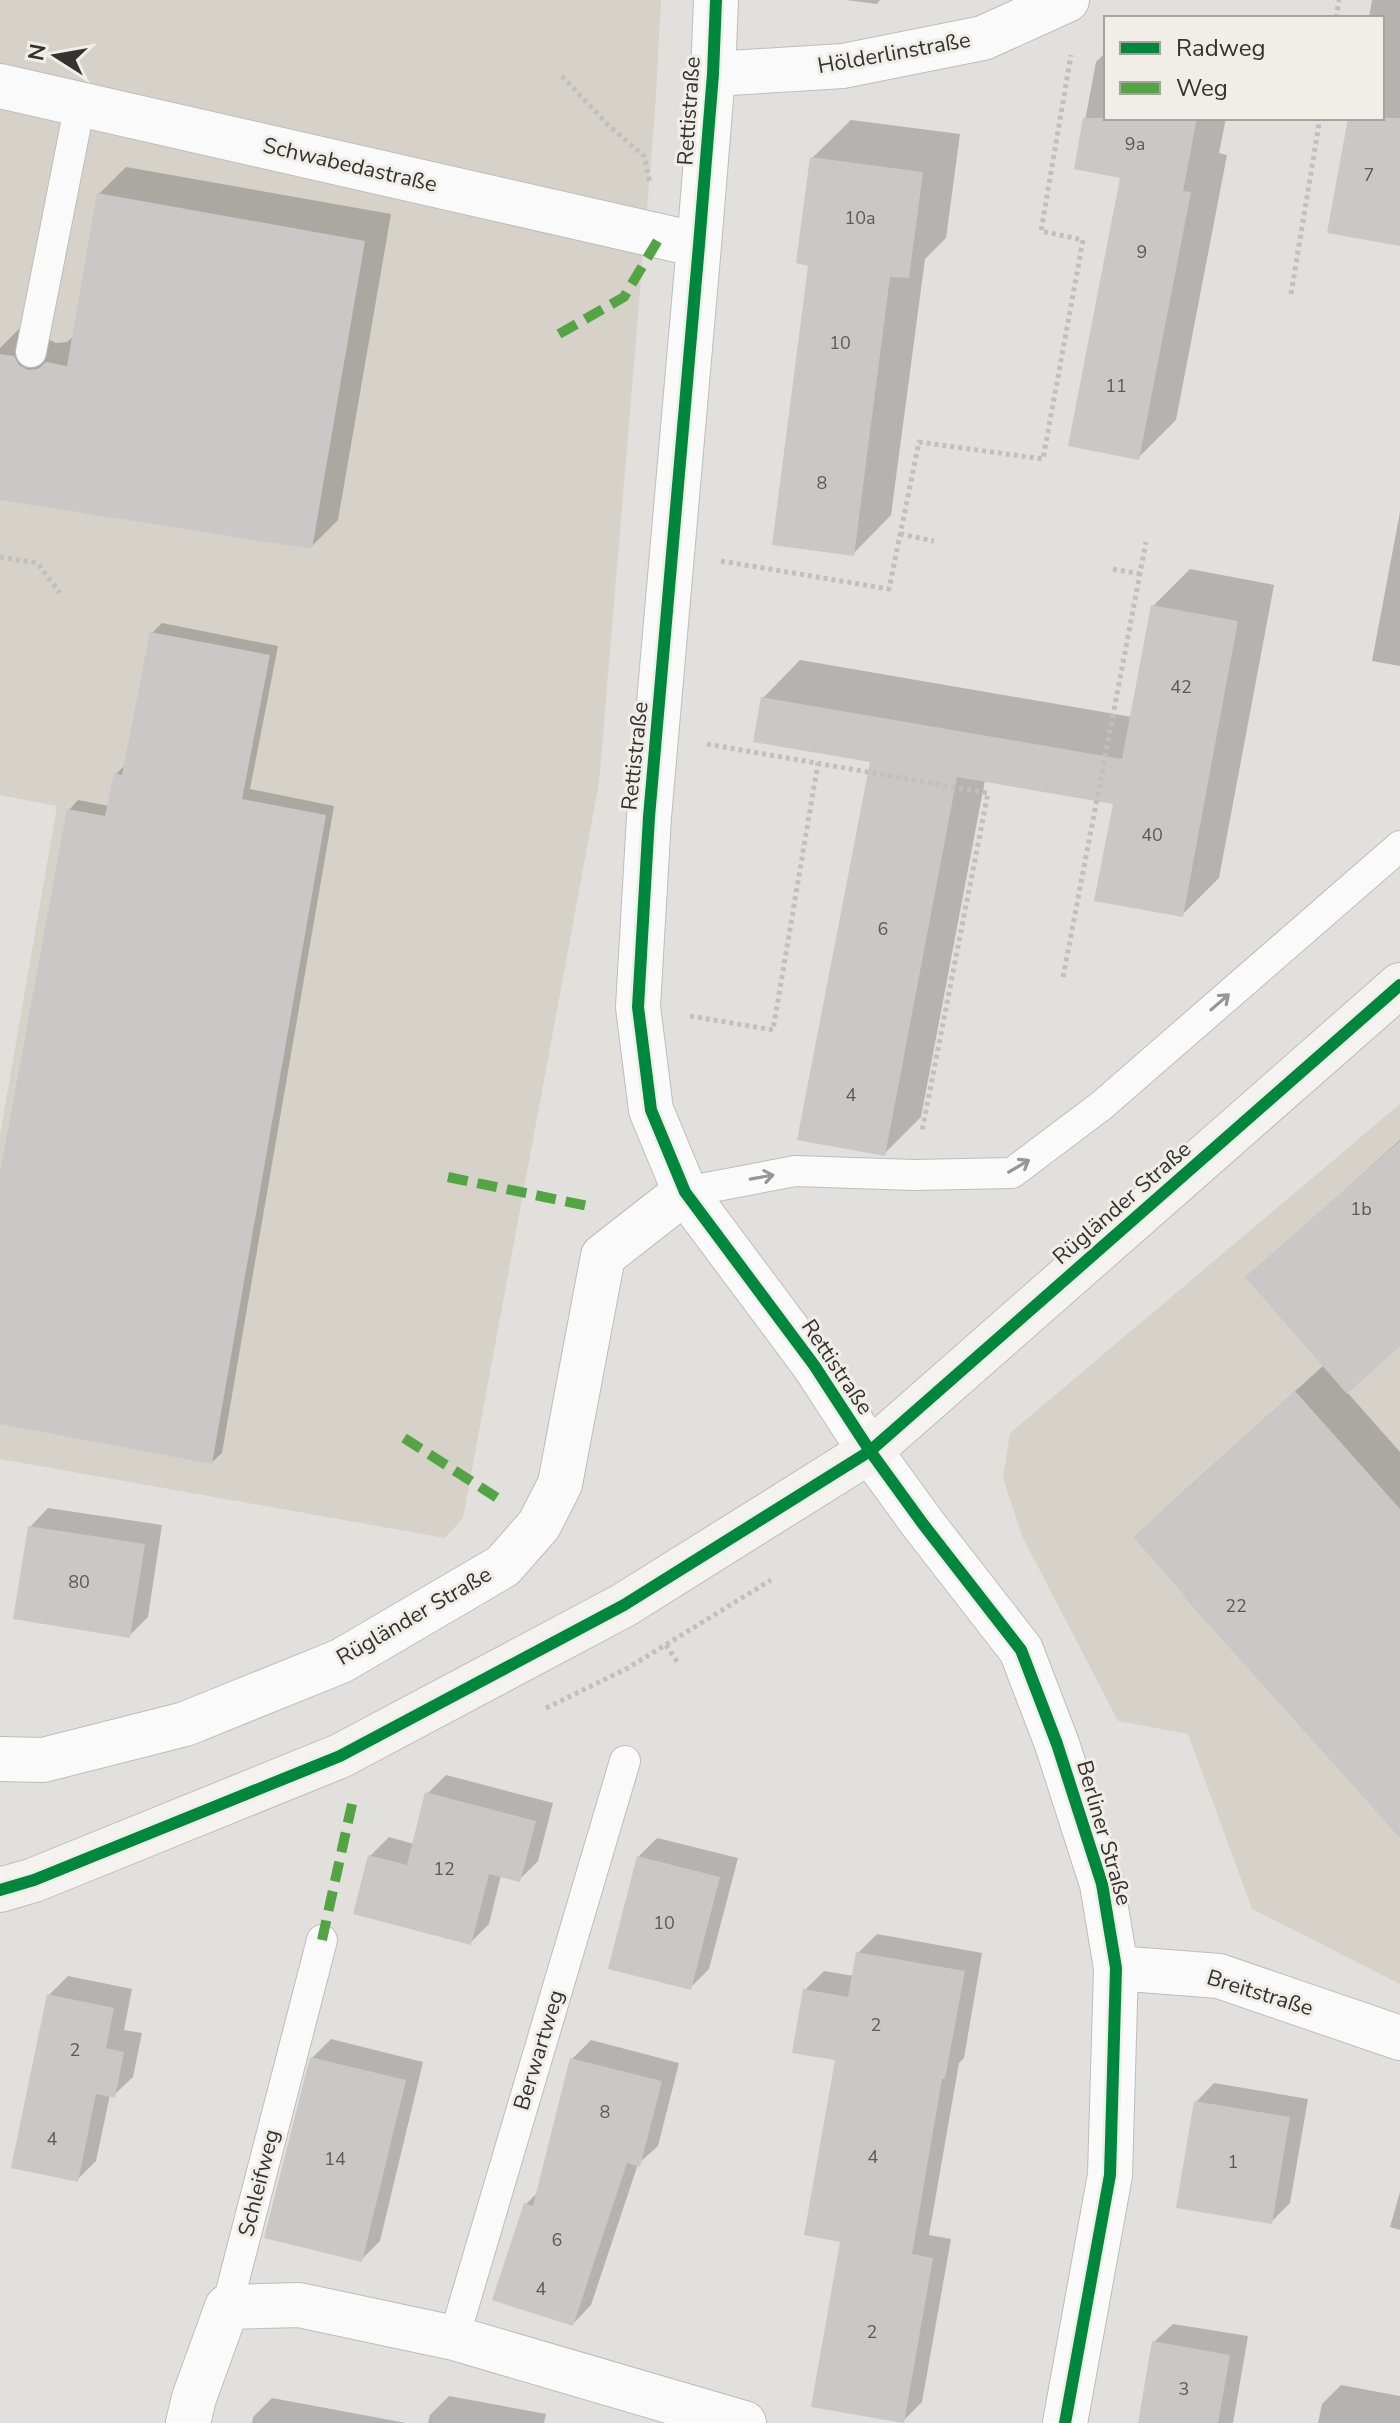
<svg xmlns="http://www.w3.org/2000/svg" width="1400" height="2423" font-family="'Nunito Sans',sans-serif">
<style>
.built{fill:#d6d2ca}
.shadow{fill:#0003}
.building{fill:#c9c8c6}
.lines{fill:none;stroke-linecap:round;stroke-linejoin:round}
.service-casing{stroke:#bebdbb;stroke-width:32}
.minor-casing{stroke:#bebdbb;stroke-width:46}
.tertiary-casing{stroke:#bebdbb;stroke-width:46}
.secondary-casing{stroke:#bebdbb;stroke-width:46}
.path{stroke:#c0c0bf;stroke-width:5;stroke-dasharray:4 4;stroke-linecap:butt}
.service{stroke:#fafafa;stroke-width:30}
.minor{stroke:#fafafa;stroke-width:44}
.tertiary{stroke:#fafafa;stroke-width:44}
.secondary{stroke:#f4f3ef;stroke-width:44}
.quiet{stroke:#53a544;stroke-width:10;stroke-dasharray:20 10;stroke-linecap:butt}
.cycleway-casing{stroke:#f1eee8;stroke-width:17}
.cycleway{stroke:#00873e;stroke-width:12}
.oneway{stroke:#979696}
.labels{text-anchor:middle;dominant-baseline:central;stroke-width:6;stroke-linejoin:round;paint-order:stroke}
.number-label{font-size:18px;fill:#5b5a58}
.street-label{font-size:22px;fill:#343331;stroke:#f1eee8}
</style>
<rect width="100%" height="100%" fill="#e1e0dd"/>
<path class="built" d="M 0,0 L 661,0 L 655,112 L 599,783 L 463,1518 L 445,1538 L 0,1459 L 0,1135 L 57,806 L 0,795 Z
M 1400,1104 L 1400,1984 L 1252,1909 L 1188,1734 L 1118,1721 L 1022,1536 L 1003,1478 L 1010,1433 Z"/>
<path class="shadow" d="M 846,0 L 880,0 L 877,4 Z
M 1372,0 L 1400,0 L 1400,241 L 1350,118 L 1382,118 L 1382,18 L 1369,18 Z
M 1106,52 L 1106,118 L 1226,118 L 1219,153 L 1227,155 L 1176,420 L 1138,458 L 1122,177 L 1076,168 L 1096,62 Z
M 851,120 L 960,134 L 946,238 L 925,259 L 891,515 L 853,554 L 810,265 L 812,158 Z
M 126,167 L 391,214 L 338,520 L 311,547 L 0,498 L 0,348 L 22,326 L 56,343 L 67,342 L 74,336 L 99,194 Z
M 1400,512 L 1400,666 L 1372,661 Z
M 1190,569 L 1274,585 L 1219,878 L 1182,915 L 1115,802 L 985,780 L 921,1117 L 884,1154 L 872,760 L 763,698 L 800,660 L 1132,717 L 1153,606 Z
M 162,623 L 278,646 L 250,789 L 334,806 L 222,1453 L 212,1462 L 0,1422 L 0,1184 L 69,810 L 78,800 L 109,806 L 116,774 L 126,764 L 152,633 Z
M 1400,1140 L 1400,1344 L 1346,1391 L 1400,1452 L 1400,1835 L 1163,1510 L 1324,1365 L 1248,1277 Z
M 48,1508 L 162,1525 L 148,1617 L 129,1636 L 30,1527 Z
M 446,1775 L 553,1803 L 538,1861 L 519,1880 L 501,1875 L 489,1924 L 470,1943 L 370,1856 L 389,1837 L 414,1844 L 427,1794 Z
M 657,1838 L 738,1858 L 709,1969 L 690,1988 L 638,1857 Z
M 877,1934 L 982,1953 L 964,2058 L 959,2063 L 929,2235 L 951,2239 L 922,2402 L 903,2421 L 842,2240 L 837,2059 L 805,1990 L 824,1971 L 854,1976 L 858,1953 Z
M 68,1976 L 132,1989 L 124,2030 L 142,2033 L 133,2077 L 114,2095 L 110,2095 L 96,2161 L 77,2180 L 49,1995 Z
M 331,2039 L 423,2062 L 380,2241 L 361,2260 L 312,2058 Z
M 591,2040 L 679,2063 L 658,2146 L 638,2164 L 591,2305 L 573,2324 L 526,2204 L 539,2191 L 572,2059 Z
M 1214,2083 L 1308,2099 L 1290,2203 L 1271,2222 L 1196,2102 Z
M 1400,2192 L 1400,2230 L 1390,2227 Z
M 1173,2324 L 1248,2336 L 1233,2423 L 1140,2423 L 1154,2342 Z
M 1341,2385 L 1400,2396 L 1400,2423 L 1318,2423 L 1322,2404 Z
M 449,2396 L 546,2414 L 544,2423 L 428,2423 L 430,2415 Z
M 272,2398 L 406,2423 L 252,2423 L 253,2417 Z"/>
<path class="building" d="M 1083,118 L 1197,118 L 1183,191 L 1191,192 L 1139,460 L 1068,446 L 1120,178 L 1074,169 Z
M 1348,118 L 1400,118 L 1400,246 L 1327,233 Z
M 810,157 L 923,172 L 909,278 L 890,277 L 854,556 L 772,545 L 808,266 L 796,263 Z
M 97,193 L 365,241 L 312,549 L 0,500 L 0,354 L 14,356 L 19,365 L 28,370 L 38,369 L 46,362 L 67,366 Z
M 1151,605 L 1238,621 L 1183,917 L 1094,901 L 1113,804 L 957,777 L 885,1156 L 797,1140 L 870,762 L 753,742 L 761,697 L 1122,759 Z
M 150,632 L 270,655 L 242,799 L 326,815 L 212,1464 L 0,1424 L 0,1173 L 67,809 L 105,816 L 114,773 L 122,775 Z
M 1400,1141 L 1400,1346 L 1347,1394 L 1245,1277 Z
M 1295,1391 L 1400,1509 L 1400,1838 L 1184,1597 L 1185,1596 L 1133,1537 Z
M 28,1526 L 145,1544 L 130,1638 L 13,1619 Z
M 425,1792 L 536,1821 L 520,1882 L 489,1874 L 471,1945 L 353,1914 L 368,1855 L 407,1865 Z
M 637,1856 L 720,1877 L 691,1990 L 608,1969 Z
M 856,1952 L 965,1971 L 945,2079 L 942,2079 L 912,2254 L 933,2258 L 904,2423 L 811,2407 L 840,2242 L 804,2235 L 835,2060 L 792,2053 L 803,1989 L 848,1997 Z
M 47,1994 L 114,2008 L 106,2048 L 124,2052 L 115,2098 L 96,2094 L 78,2182 L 11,2168 Z
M 310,2057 L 406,2080 L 362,2262 L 264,2238 Z
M 570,2058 L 662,2081 L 640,2167 L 627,2163 L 573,2326 L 492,2300 L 524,2203 L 533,2206 Z
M 1194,2101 L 1290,2117 L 1272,2224 L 1176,2208 Z
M 1152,2341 L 1230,2355 L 1218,2423 L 1138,2423 Z"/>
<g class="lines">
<g class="service-casing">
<path id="service" d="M 31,352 L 80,104
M 685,1192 L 795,1171 L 914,1175 L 1012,1173 L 1101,1106 L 1400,846
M 227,2307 L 322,1940
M 454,2338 L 625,1761"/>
</g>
<g class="minor-casing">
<path id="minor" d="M 716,0 L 713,74 L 699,245 L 649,817 L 638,1007 L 651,1110 L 685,1192 L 814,1365 L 870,1451
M 713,74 L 843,66 L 983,38 L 1067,0
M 0,86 L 699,245
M 0,1759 L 43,1760 L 185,1724 L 341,1661 L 503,1566 L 539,1525 L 560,1484 L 603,1256 L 685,1192
M 1116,1968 L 1219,1976 L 1400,2038
M 188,2423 L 194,2398 L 227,2307 L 299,2305 L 454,2338 L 744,2423"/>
</g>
<g class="tertiary-casing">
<path id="tertiary" d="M 870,1451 L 923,1524 L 1021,1650 L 1057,1744 L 1102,1884 L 1116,1968 L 1110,2175 L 1065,2423"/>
</g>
<g class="secondary-casing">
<path id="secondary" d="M 0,1890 L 34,1880 L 340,1756 L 624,1605 L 870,1451 L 1400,985"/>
</g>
<path class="path" d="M 1336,18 L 1339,0
M 562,76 L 608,125 L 644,156 L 650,183
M 1291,294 L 1320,118
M 900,534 L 934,541
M 0,557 L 37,563 L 60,593
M 721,561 L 889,589 L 919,442 L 1043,459 L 1083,240 L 1041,231 L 1071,55
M 1113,569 L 1140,574
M 707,744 L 988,793 L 922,1131
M 1063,977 L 1146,542
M 690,1016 L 773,1030 L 818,763
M 666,1645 L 678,1663
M 546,1708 L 628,1668 L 771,1580"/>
<use href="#service" class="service"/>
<use href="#minor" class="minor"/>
<use href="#tertiary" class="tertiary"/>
<use href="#secondary" class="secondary"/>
<path class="quiet" d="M 559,334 L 624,297 L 661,235
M 448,1177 L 593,1207
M 404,1438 L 499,1499
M 322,1940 L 352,1804"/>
<g class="cycleway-casing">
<path id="cycleway" d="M 716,0 L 713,74 L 699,245 L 649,817 L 638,1007 L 651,1110 L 685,1192 L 814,1365 L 870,1451 L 923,1524 L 1021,1650 L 1057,1744 L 1102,1884 L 1116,1968 L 1110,2175 L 1065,2423
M 0,1890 L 34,1880 L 340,1756 L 624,1605 L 870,1451 L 1400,985"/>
</g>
<use href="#cycleway" class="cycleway"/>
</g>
<defs><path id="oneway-shaft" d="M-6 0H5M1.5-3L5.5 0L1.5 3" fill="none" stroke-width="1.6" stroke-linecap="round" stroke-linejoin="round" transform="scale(2)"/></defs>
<g class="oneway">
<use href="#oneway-shaft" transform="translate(1220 1002) rotate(-41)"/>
<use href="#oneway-shaft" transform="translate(1019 1166) rotate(-31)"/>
<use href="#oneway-shaft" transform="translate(762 1177) rotate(-10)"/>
</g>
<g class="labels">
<g class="number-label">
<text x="1135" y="144">9a</text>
<text x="1369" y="175">7</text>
<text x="860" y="218">10a</text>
<text x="1142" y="252">9</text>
<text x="840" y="343">10</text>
<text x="1116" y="386">11</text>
<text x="822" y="483">8</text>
<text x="1181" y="687">42</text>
<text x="1152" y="835">40</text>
<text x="883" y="929">6</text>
<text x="851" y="1095">4</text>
<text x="1361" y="1209">1b</text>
<text x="79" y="1582">80</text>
<text x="1236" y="1606">22</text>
<text x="444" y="1869">12</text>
<text x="664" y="1923">10</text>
<text x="876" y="2025">2</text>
<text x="75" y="2050">2</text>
<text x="605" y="2112">8</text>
<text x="52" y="2139">4</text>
<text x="873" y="2157">4</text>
<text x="335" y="2159">14</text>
<text x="1233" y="2162">1</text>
<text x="557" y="2240">6</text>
<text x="541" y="2289">4</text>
<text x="872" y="2332">2</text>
<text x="1184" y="2389">3</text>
</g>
<g class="street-label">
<text transform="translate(894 53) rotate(-10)">Hölderlinstraße</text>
<text transform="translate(689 111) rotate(-86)">Rettistraße</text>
<text transform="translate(350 165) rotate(13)">Schwabedastraße</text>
<text transform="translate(635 756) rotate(-84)">Rettistraße</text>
<text transform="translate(1122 1203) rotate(-41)">Rügländer Straße</text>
<text transform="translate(837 1367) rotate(56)">Rettistraße</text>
<text transform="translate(414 1616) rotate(-30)">Rügländer Straße</text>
<text transform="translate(1104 1833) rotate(74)">Berliner Straße</text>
<text transform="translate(1260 1993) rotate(17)">Breitstraße</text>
<text transform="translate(539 2050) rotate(-73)">Berwartweg</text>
<text transform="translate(259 2183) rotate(-76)">Schleifweg</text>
</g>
</g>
<rect x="1104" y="16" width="280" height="104" fill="#f1eee8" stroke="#a5a39f" stroke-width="2"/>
<rect x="1120" y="42" width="40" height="12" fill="#00873e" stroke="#a5a39f" stroke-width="2"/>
<text x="1176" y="56" font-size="24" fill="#343331">Radweg</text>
<rect x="1120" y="82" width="40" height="12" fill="#53a544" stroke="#a5a39f" stroke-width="2"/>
<text x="1176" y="96" font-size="24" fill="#343331">Weg</text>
<g transform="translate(56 56) rotate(281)" stroke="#f1eee8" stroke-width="6" paint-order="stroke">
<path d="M0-6L14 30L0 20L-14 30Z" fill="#343331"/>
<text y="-12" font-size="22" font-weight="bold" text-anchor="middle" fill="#343331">N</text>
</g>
</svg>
